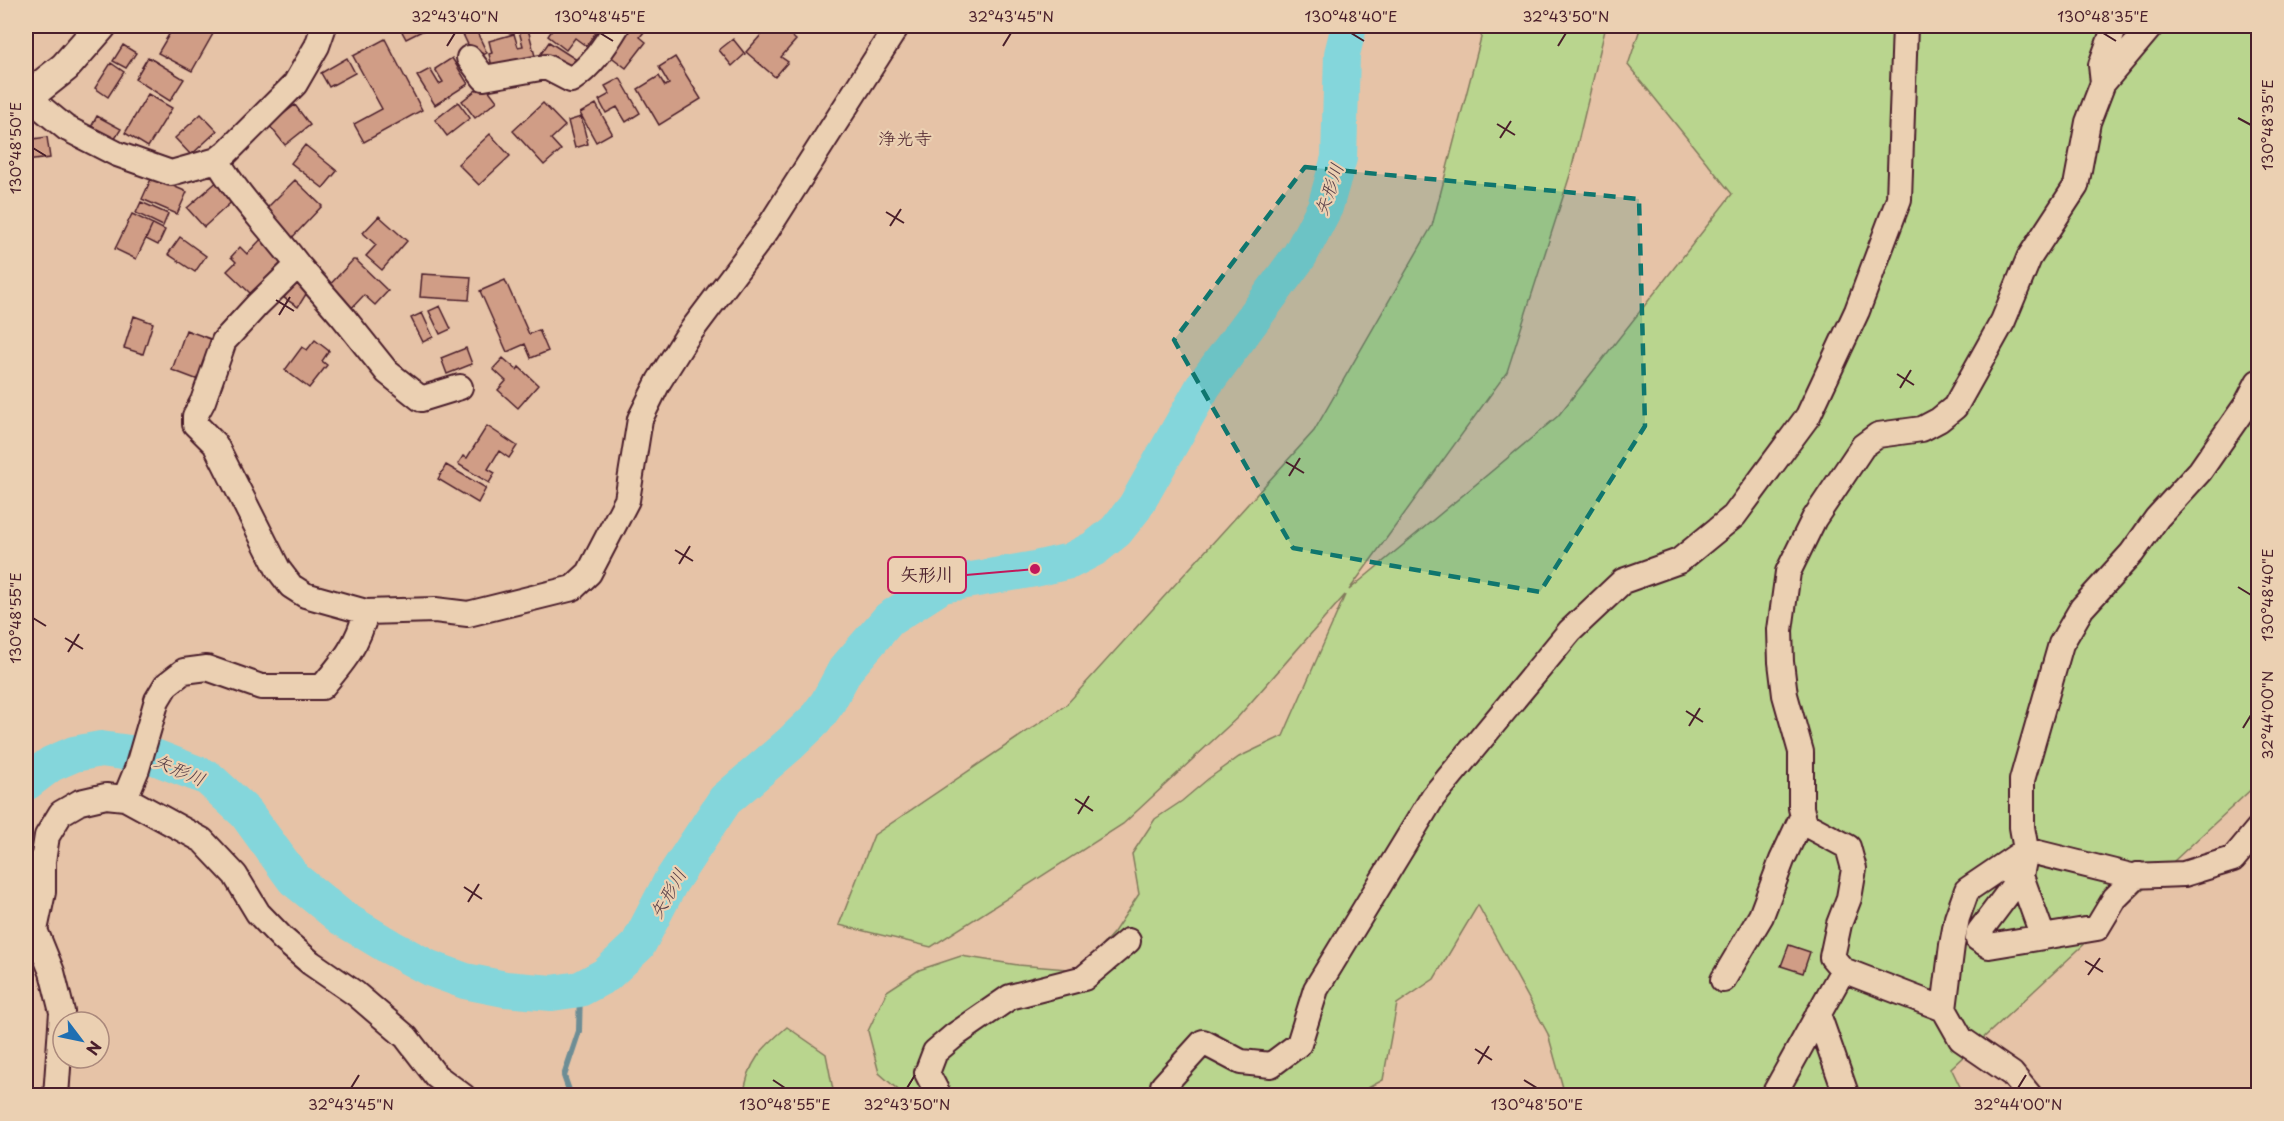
<svg xmlns="http://www.w3.org/2000/svg" width="2284" height="1121" font-family="'Playpen Sans','Klee One',sans-serif">
<style>
.green{fill:#b9d58e;stroke:#827a5c;stroke-width:1.5}
.lines{fill:none;stroke-linecap:round;stroke-linejoin:round}
.stream{stroke:#6d8d95;stroke-width:6}
.river{stroke:#84d6db;stroke-width:36}
.building{fill:#d09d86;stroke:#4a1f2b;stroke-width:1.5}
.minor-casing{stroke:#4a1f2b;stroke-width:28}
.major-casing{stroke:#4a1f2b;stroke-width:34}
.minor{stroke:#ebd0b2;stroke-width:24}
.major{stroke:#ebd0b2;stroke-width:30}
.marked{fill:#0f766e;fill-opacity:0.2;stroke:#0f766e;stroke-width:4.5;stroke-dasharray:12 8;stroke-linejoin:round}
.ticks{fill:none;stroke:#4a1f2b;stroke-width:2}
.labels{text-anchor:middle;dominant-baseline:central;stroke-width:4.5;stroke-linejoin:round;paint-order:stroke}
.neighbourhood-label{font-size:18px;fill:#4a1f2b;stroke:#ebd0b2}
.water-label{font-size:18px;font-style:italic;fill:#533a45;stroke:#ebd0b2}
.leader{fill:none;stroke:#c2185b;stroke-width:2}
.callout-dot{fill:#c2185b;stroke:#ebd0b2;stroke-width:2}
.callout{fill:#ebd0b2;stroke:#c2185b;stroke-width:2}
.callout-label{font-size:18px;text-anchor:middle;font-weight:bold;fill:#4a1f2b}
.neatline{fill:none;stroke:#4a1f2b;stroke-width:2}
.ticks-label{font-size:15px;text-anchor:middle;fill:#4a1f2b}
</style>
<rect width="100%" height="100%" fill="#e6c3a7"/>
<filter id="ink" filterUnits="userSpaceOnUse"><feTurbulence type="fractalNoise" baseFrequency=".0167" numOctaves="2"/><feDisplacementMap in="SourceGraphic" scale="12" xChannelSelector="R" yChannelSelector="G"/><feConvolveMatrix kernelMatrix="1 2 1 2 8 2 1 2 1" color-interpolation-filters="sRGB"/></filter>
<g filter="url(#ink)">
<path class="green" d="M 1484,26 L 1606,26 L 1570,175 L 1507,372 L 1349,590 L 1558,416 L 1732,194 L 1628,65 L 1641,26 L 2258,26 L 2258,783 L 1951,1068 L 1964,1095 L 1565,1095 L 1548,1034 L 1478,905 L 1434,979 L 1397,1004 L 1383,1080 L 1355,1095 L 905,1096 L 879,1073 L 868,1031 L 887,991 L 919,970 L 961,956 L 1018,965 L 1080,970 L 1114,932 L 1139,894 L 1132,854 L 1155,819 L 1182,801 L 1208,779 L 1239,757 L 1283,736 L 1345,595 L 1238,717 L 1123,824 L 931,947 L 839,925 L 874,835 L 1066,705 L 1314,431 L 1432,226 Z
M 787,1027 L 826,1054 L 834,1095 L 744,1095 C 747,1063 763,1047 787,1027 Z"/>
<g class="lines">
<path class="stream" d="M 571,1096 L 564,1076 L 579,1031 L 580,989"/>
<path class="river" d="M 26,783 L 51,764 L 74,754 L 101,749 L 152,756 L 208,778 L 246,813 L 294,879 L 342,918 L 390,947 L 429,968 L 465,981 L 505,989 L 552,993 L 580,989 L 606,975 L 638,945 L 670,883 L 725,800 L 790,744 L 815,720 L 828,702 L 845,670 L 889,619 L 942,585 L 1035,569 L 1070,561 L 1095,548 L 1116,531 L 1135,507 L 1204,385 L 1300,255 L 1325,207 L 1339,158 L 1342,54 L 1349,26"/>
</g>
<path class="building" d="M 174,26 L 203,26 L 214,32 L 192,71 L 158,53 Z
M 399,26 L 432,26 L 406,39 Z
M 459,26 L 474,26 L 487,53 L 475,59 Z
M 555,26 L 597,26 L 600,27 L 586,46 L 575,38 L 566,50 L 548,36 Z
M 625,26 L 648,27 L 640,37 L 646,42 L 626,68 L 605,52 Z
M 769,26 L 780,26 L 796,40 L 781,57 L 788,62 L 775,77 L 746,52 Z
M 528,29 L 536,60 L 493,71 L 489,54 L 492,53 L 489,41 L 514,34 L 518,47 L 523,46 L 519,31 Z
M 385,39 L 422,110 L 364,142 L 354,124 L 382,109 L 353,56 Z
M 733,39 L 745,54 L 732,66 L 719,50 Z
M 549,42 L 580,62 L 569,79 L 538,58 Z
M 123,45 L 136,53 L 126,68 L 113,61 Z
M 148,57 L 184,79 L 170,101 L 135,79 Z
M 675,57 L 701,99 L 659,125 L 638,89 L 659,76 L 665,86 L 669,84 L 659,67 Z
M 347,58 L 355,73 L 329,87 L 321,73 Z
M 452,58 L 468,84 L 435,105 L 417,76 L 430,69 L 439,84 L 443,82 L 435,69 Z
M 111,63 L 124,72 L 108,97 L 95,88 Z
M 620,78 L 640,113 L 626,122 L 617,107 L 606,113 L 599,100 L 610,94 L 605,86 Z
M 484,84 L 497,101 L 475,118 L 462,101 Z
M 148,94 L 172,108 L 148,147 L 125,133 Z
M 458,102 L 470,118 L 447,136 L 435,120 Z
M 543,103 L 565,126 L 551,139 L 561,150 L 544,165 L 513,131 Z
M 596,104 L 612,133 L 596,142 L 580,113 Z
M 295,105 L 310,125 L 285,145 L 269,125 Z
M 201,114 L 217,131 L 191,155 L 175,138 Z
M 97,116 L 121,129 L 113,142 L 90,129 Z
M 581,117 L 588,144 L 575,148 L 568,121 Z
M 490,134 L 510,156 L 479,185 L 458,164 Z
M 47,137 L 50,158 L 26,161 L 26,140 Z
M 305,145 L 337,171 L 323,188 L 291,163 Z
M 152,177 L 187,192 L 177,214 L 142,199 Z
M 220,179 L 237,197 L 204,227 L 187,208 Z
M 295,180 L 322,206 L 288,242 L 262,213 Z
M 141,202 L 168,214 L 163,226 L 136,213 Z
M 132,214 L 153,224 L 136,259 L 115,249 Z
M 379,216 L 407,241 L 382,270 L 366,256 L 376,245 L 363,233 Z
M 153,224 L 165,230 L 158,245 L 146,239 Z
M 264,236 L 286,258 L 251,294 L 227,271 L 236,262 L 231,257 L 240,247 L 247,254 Z
M 180,237 L 206,256 L 195,272 L 168,254 Z
M 353,260 L 356,260 L 388,291 L 375,305 L 364,295 L 347,313 L 324,291 Z
M 422,274 L 471,277 L 469,300 L 420,297 Z
M 505,280 L 529,334 L 539,330 L 548,351 L 531,358 L 525,344 L 507,352 L 480,291 Z
M 294,282 L 308,291 L 298,307 L 284,298 Z
M 440,306 L 451,329 L 440,334 L 429,311 Z
M 422,313 L 433,337 L 423,342 L 411,318 Z
M 134,316 L 153,323 L 143,354 L 124,348 Z
M 186,330 L 216,341 L 201,381 L 172,370 Z
M 315,340 L 329,351 L 322,361 L 327,365 L 309,388 L 285,370 L 302,347 L 307,350 Z
M 466,348 L 472,364 L 447,374 L 441,358 Z
M 503,358 L 517,370 L 519,367 L 538,385 L 518,408 L 498,390 L 506,381 L 493,369 Z
M 487,426 L 517,446 L 509,458 L 499,451 L 488,469 L 495,473 L 489,483 L 458,464 L 463,456 L 467,458 Z
M 446,465 L 486,488 L 478,503 L 438,479 Z
M 1789,945 L 1810,952 L 1803,973 L 1781,966 Z"/>
<g class="lines">
<g class="minor-casing">
<path id="minor" d="M 469,58 L 484,78 L 546,67 L 571,80 C 591,67 605,46 617,26
M 2103,83 L 2101,65 L 2115,26
M 31,94 L 39,106 L 66,128 L 117,154 L 171,173 L 217,160 L 227,152 L 295,84 L 317,46 L 324,26
M 217,160 C 239,198 272,230 298,265 L 257,305 L 224,341 L 203,401 L 195,416 L 195,424 L 215,444 L 278,569 L 291,586 L 305,595 L 366,612 L 435,610 L 468,614 L 573,588 L 589,573 L 627,500 L 640,419 L 659,381 L 686,338 L 767,230 L 897,26
M 298,265 L 343,317 L 387,372 L 421,399 L 460,387
M 125,798 L 137,769 L 157,700 L 166,685 L 184,671 L 207,668 L 261,687 L 322,687 C 343,662 358,645 366,612
M 2138,875 L 2115,898 L 2097,928 L 1989,946 L 1978,939 L 1979,932 L 2021,876 L 2026,850 L 2022,827 L 2022,780 L 2061,644 L 2082,608 L 2132,553 L 2157,518 L 2200,471 L 2246,405 L 2258,382
M 2021,876 L 2043,937
M 1843,970 L 1832,957 L 1839,924 L 1849,898 L 1854,869 L 1848,847 L 1805,824 L 1801,808 L 1801,752 L 1785,695 L 1781,662 L 1780,630 L 1788,572 L 1814,519 L 1863,446 L 1878,435 L 1922,429 L 1939,420 L 1955,407 L 2003,321 L 2029,258 L 2076,186 L 2088,122 L 2103,83 L 2151,26
M 1723,980 L 1761,916 L 1782,860 L 1803,815
M 1944,1009 L 1961,1039 L 2012,1074 L 2030,1096
M 1818,1014 L 1845,1091 L 1844,1096
M 1163,1086 L 1203,1042 L 1241,1062 L 1271,1065 L 1299,1044 L 1316,989 L 1433,797 L 1570,631 L 1623,581 L 1679,561 L 1734,516 L 1808,416 L 1857,311 L 1899,199 L 1905,26
M 56,1096 L 62,1012 L 52,972 L 35,930 L 43,892 L 43,861 L 47,836 L 61,813 L 80,802 L 106,796 L 125,798 L 202,840 L 235,875 L 258,913 L 283,939 L 311,963 L 356,994 L 406,1037 L 436,1076 L 463,1096
M 939,1096 L 927,1073 L 935,1052 L 955,1035 L 1010,997 L 1084,978 L 1128,941
M 1773,1096 L 1843,970 L 1944,1009 L 1952,945 L 1957,918 L 1967,890 L 2026,850 L 2131,876 L 2184,874 L 2233,859 L 2258,829"/>
</g>
<g class="major-casing">
<path id="major" d="M 26,98 L 65,67 L 101,26"/>
</g>
<use href="#minor" class="minor"/>
<use href="#major" class="major"/>
</g>
</g>
<path class="marked" d="M 1305,167 L 1639,199 L 1645,426 L 1540,592 L 1293,548 L 1174,340 Z"/>
<path class="ticks" d="M 600,33 L 613,41M 1351,33 L 1364,41M 2103,33 L 2116,41M 447,46 L 455,33M 1003,46 L 1011,33M 1558,46 L 1566,33M 2238,118 L 2251,125M 1497,124 L 1515,135M 1500,138 L 1511,121M 33,148 L 46,156M 886,212 L 904,223M 890,226 L 901,209M 276,300 L 294,311M 279,315 L 290,297M 1897,374 L 1914,385M 1900,388 L 1911,370M 1286,462 L 1304,473M 1289,476 L 1300,458M 675,550 L 693,561M 679,564 L 690,546M 2238,587 L 2251,595M 33,618 L 46,626M 65,638 L 83,649M 68,652 L 79,634M 1686,711 L 1703,722M 1689,726 L 1700,708M 2243,728 L 2251,715M 1075,799 L 1093,811M 1078,814 L 1089,796M 464,887 L 482,899M 468,902 L 479,884M 2085,961 L 2103,972M 2088,975 L 2100,958M 1475,1049 L 1492,1060M 1478,1064 L 1489,1046M 773,1080 L 785,1088M 1524,1080 L 1537,1088M 351,1088 L 359,1075M 907,1088 L 915,1075M 2018,1088 L 2026,1075"/>
<g class="labels">
<g class="neighbourhood-label">
<text x="905" y="137">浄光寺</text>
</g>
<g class="water-label">
<text transform="translate(1328 189) rotate(-71)">矢形川</text>
<text transform="translate(180 769) rotate(23)">矢形川</text>
<text transform="translate(667 893) rotate(-60)">矢形川</text>
</g>
</g>
<path class="leader" d="M1035 569L966 575"/>
<circle class="callout-dot" cx="1035" cy="569" r="6"/>
<rect class="callout" x="888" y="557" width="78" height="36" rx="6"/>
<g class="callout-label">
<text x="927" y="581">矢形川</text>
</g>
<rect width="2284" height="1121" fill="none" stroke="#ebd0b2" stroke-width="66"/>
<g transform="translate(81 1040) rotate(122)"><circle r="28" fill="#ebd0b2" stroke="#ab897c" stroke-width="1.5"/>
<path d="M0-4.5L10 22L0 15L-10 22Z" fill="#1f6fb2"/>
<text y="-9" font-size="16" font-weight="bold" text-anchor="middle" fill="#4a1f2b">N</text>
</g>
<rect x="33" y="33" width="2218" height="1055" class="neatline"/>
<g class="ticks-label">
<text x="455" y="22">32°43'40"N</text>
<text x="600" y="22">130°48'45"E</text>
<text x="1011" y="22">32°43'45"N</text>
<text x="1351" y="22">130°48'40"E</text>
<text x="1566" y="22">32°43'50"N</text>
<text x="2103" y="22">130°48'35"E</text>
<text transform="translate(2268 125) rotate(-90)" y="5">130°48'35"E</text>
<text transform="translate(16 148) rotate(-90)" y="5">130°48'50"E</text>
<text transform="translate(2268 595) rotate(-90)" y="5">130°48'40"E</text>
<text transform="translate(16 618) rotate(-90)" y="5">130°48'55"E</text>
<text transform="translate(2268 715) rotate(-90)" y="5">32°44'00"N</text>
<text x="351" y="1110">32°43'45"N</text>
<text x="785" y="1110">130°48'55"E</text>
<text x="907" y="1110">32°43'50"N</text>
<text x="1537" y="1110">130°48'50"E</text>
<text x="2018" y="1110">32°44'00"N</text>
</g>
</svg>
